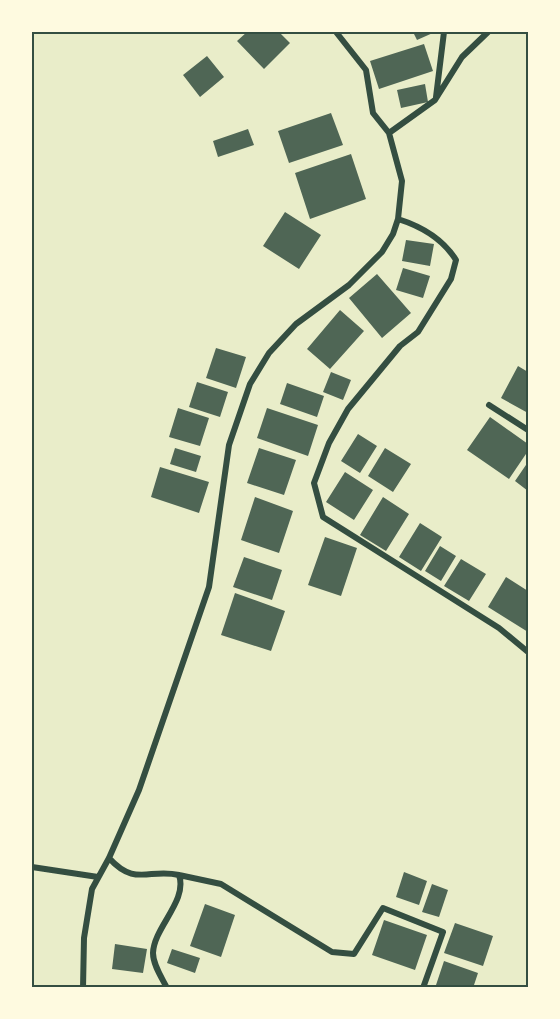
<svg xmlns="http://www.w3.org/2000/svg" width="560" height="1019" font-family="Arial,sans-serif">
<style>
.building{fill:#4f6655}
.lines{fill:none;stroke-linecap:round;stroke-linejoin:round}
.minor{stroke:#344e41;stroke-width:6}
.neatline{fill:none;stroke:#344e41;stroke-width:2}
</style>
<rect width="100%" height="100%" fill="#e9edc9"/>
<path class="building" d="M 247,32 L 279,32 L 290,43 L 264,69 L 237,41 Z
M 413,32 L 435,32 L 417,40 Z
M 424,44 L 433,71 L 379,89 L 370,61 Z
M 207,56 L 224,77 L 200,97 L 183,75 Z
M 425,84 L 428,102 L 401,108 L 397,90 Z
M 331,113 L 343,145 L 289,163 L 278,131 Z
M 248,129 L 254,145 L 218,157 L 213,141 Z
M 351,154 L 366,199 L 310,219 L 295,173 Z
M 285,212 L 321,235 L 299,269 L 263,246 Z
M 406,240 L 434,244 L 430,266 L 402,261 Z
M 403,268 L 430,276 L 423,298 L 396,290 Z
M 377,274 L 411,313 L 382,338 L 349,298 Z
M 340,310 L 364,331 L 330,369 L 307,349 Z
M 216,348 L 246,357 L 236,388 L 206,378 Z
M 518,366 L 528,372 L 528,413 L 501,398 Z
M 331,372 L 351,380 L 343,400 L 323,392 Z
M 197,382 L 228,392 L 220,417 L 189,407 Z
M 287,383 L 324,396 L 317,417 L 280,404 Z
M 178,408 L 209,418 L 200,446 L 169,437 Z
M 267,408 L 318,425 L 308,456 L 257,438 Z
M 490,417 L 528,444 L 528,451 L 509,479 L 467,450 Z
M 358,434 L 377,446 L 360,473 L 341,461 Z
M 175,448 L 201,456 L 196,472 L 170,464 Z
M 259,448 L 296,460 L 284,495 L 247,483 Z
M 385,448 L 411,464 L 393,492 L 368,476 Z
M 528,462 L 528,491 L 515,481 Z
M 160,467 L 209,482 L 199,513 L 151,497 Z
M 345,472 L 373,490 L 354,520 L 326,502 Z
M 255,497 L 293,511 L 279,553 L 241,540 Z
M 383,497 L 409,514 L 386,551 L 360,535 Z
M 420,523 L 442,537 L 421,571 L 399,557 Z
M 325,537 L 357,548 L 341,596 L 308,585 Z
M 440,546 L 456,556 L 441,581 L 425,571 Z
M 244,557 L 282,570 L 272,600 L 233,587 Z
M 461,559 L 486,574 L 469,601 L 444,586 Z
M 506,577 L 528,591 L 528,632 L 488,607 Z
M 235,593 L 285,611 L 271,651 L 221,635 Z
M 404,872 L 427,881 L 419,905 L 396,897 Z
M 432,884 L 448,890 L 439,917 L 422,912 Z
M 205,904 L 235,915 L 221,957 L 190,946 Z
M 384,920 L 427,935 L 415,970 L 372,955 Z
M 455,923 L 493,936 L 483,966 L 444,953 Z
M 115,944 L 147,949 L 143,973 L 112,969 Z
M 172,949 L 200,958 L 195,973 L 167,963 Z
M 444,961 L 478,973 L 473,988 L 435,988 Z"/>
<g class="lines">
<path class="minor" d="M 336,32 L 366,70 L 373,113 L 389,133
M 436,97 L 444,32
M 398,219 C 420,226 443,239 456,260 L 451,279 L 418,332 L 400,346 L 348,409 L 329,443 L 314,483 L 323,517 L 499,628 L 528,652
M 489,405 L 528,430
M 109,858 C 135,887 149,868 179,875 C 188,901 154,927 153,953 C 153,965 162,978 167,988
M 32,867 L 98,877
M 179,875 L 221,884 L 332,952 L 354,954 L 383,908 L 443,932 L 423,988
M 83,988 L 84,938 L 92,889 L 109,858 L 139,790 L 209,587 L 229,445 L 250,384 L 269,353 L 296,324 L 349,285 L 382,252 L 393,234 L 398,219 L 402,181 L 389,133 L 435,100 L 462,57 L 488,32"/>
</g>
<rect width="560" height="1019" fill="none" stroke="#fefae0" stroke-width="66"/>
<rect x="33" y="33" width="494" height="953" class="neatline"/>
</svg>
